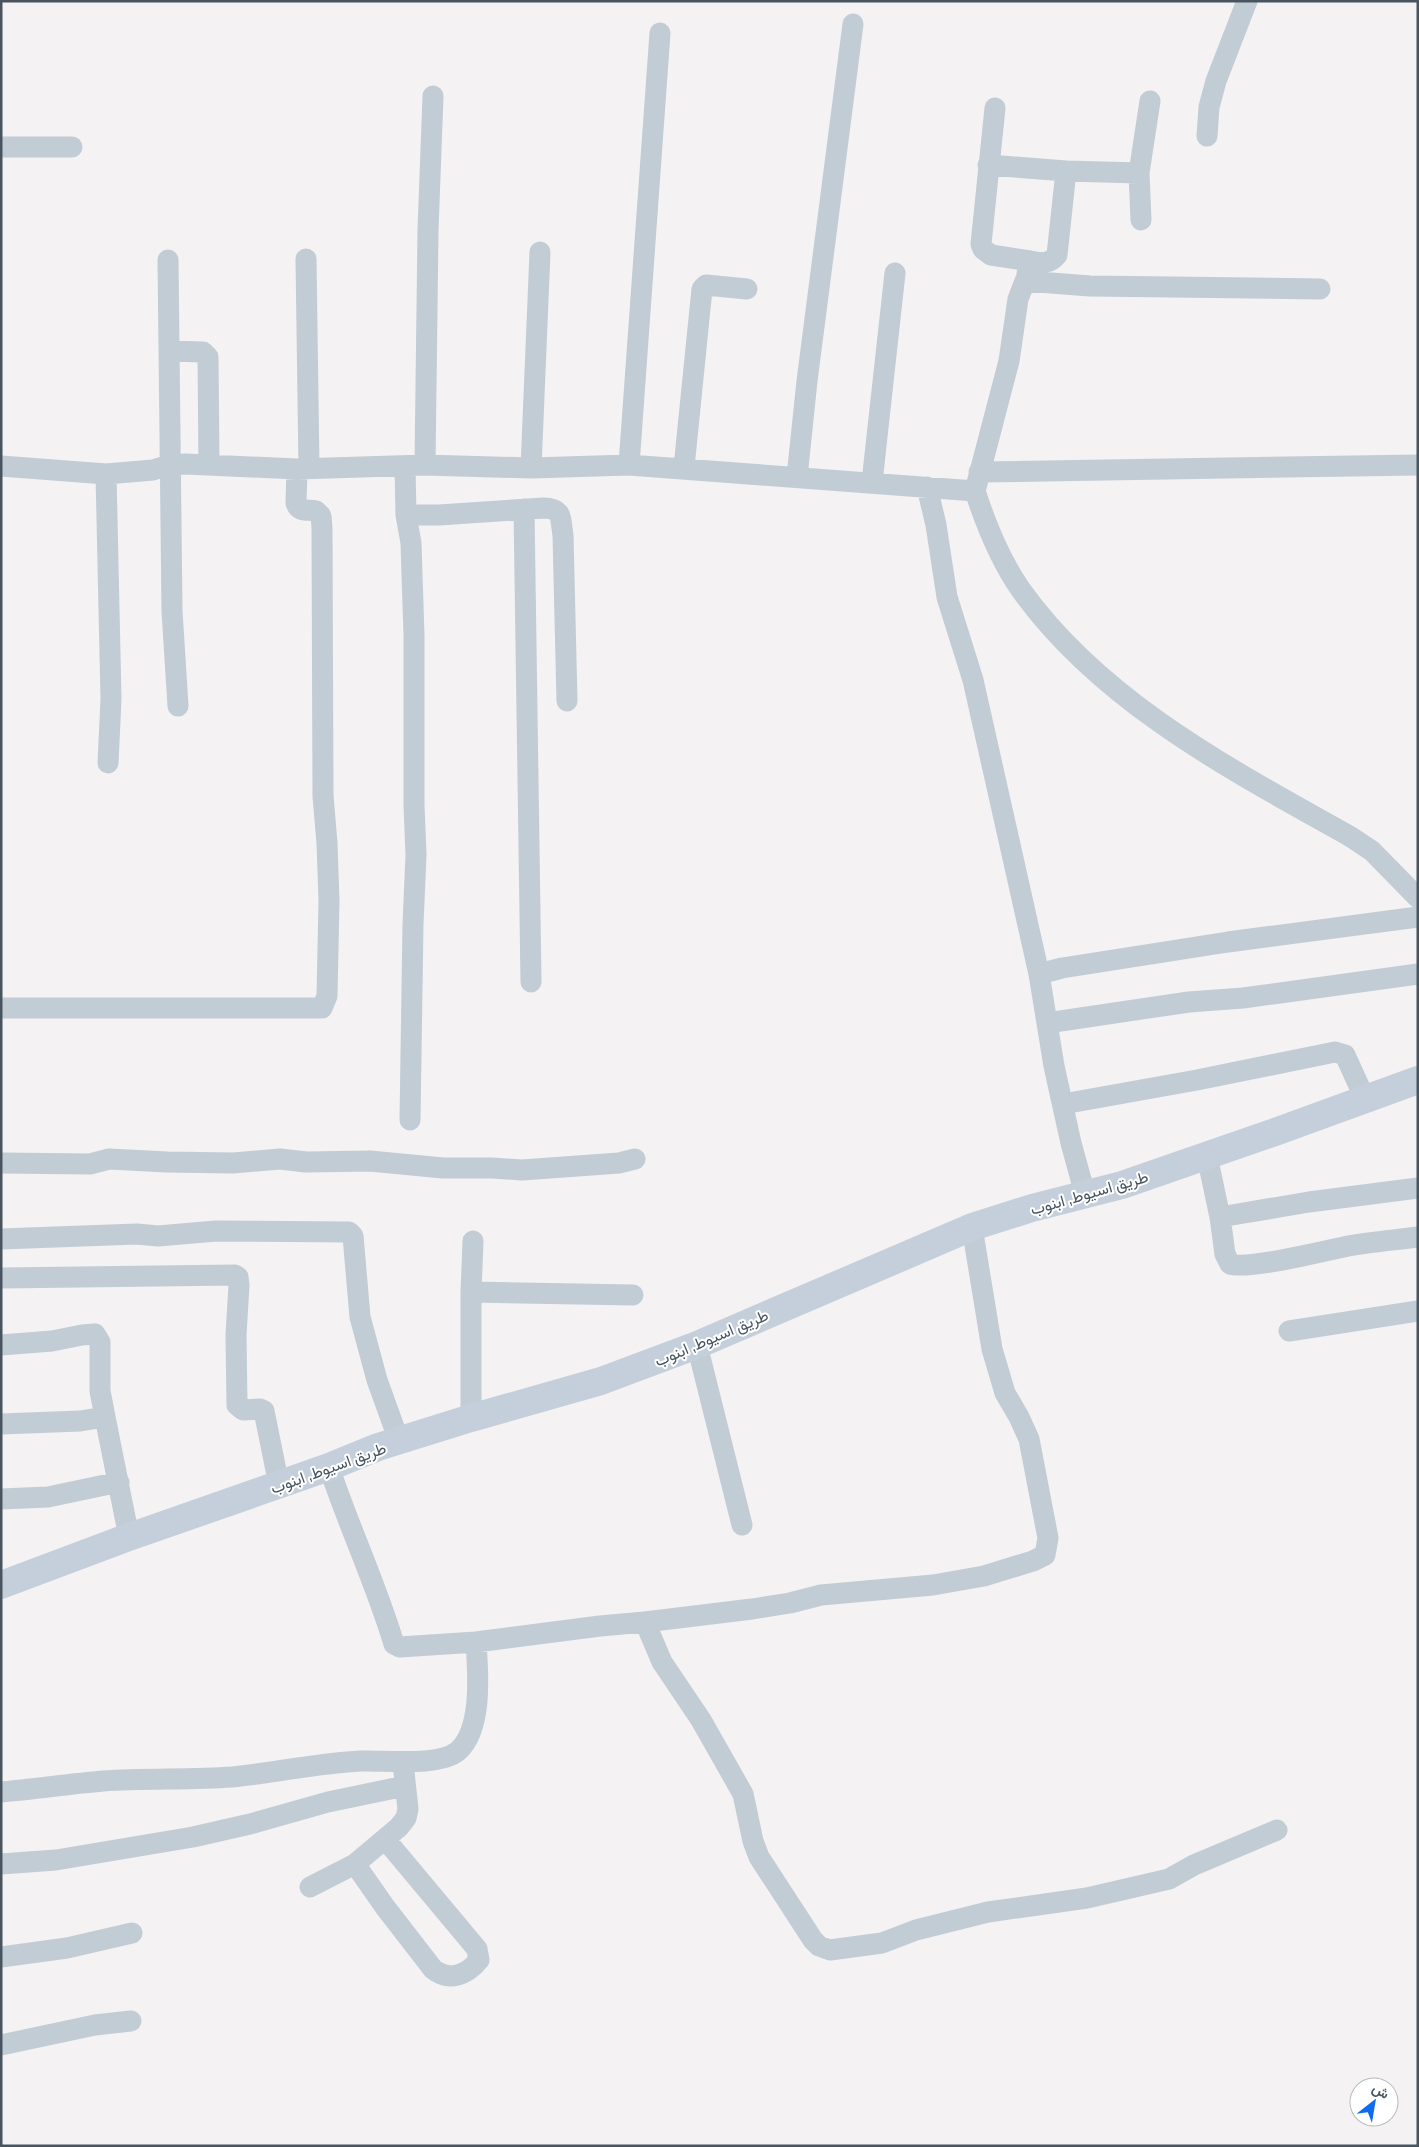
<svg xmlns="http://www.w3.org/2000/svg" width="1419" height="2147" font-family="'Exo 2',Vazirmatn,sans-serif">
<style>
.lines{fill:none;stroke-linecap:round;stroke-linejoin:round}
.street{stroke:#c2ccd4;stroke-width:21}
.secondary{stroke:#c4cfdb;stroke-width:28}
.labels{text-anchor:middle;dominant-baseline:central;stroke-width:4;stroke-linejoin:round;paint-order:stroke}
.street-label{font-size:16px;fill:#485561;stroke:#fff}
</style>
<rect width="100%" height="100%" fill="#f4f2f2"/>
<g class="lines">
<path class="street" d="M 995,108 L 981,244 L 983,249 L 991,255 L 1030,261
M 1207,136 L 1209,107 L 1216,81 L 1247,1
M 1,147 L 72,147
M 988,165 L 1066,171 L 1139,173
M 1141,220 L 1139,173 L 1150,101
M 306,259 L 309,468
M 168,260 L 172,611 L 178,706
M 1027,274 L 1030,261 C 1041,263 1049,265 1057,255 L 1066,171
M 170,351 L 203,352 L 208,357 L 209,464
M 425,465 L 428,230 L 433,96
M 629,465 L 660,33
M 1,466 L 106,474 L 153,470 L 169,465 L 186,464 L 297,469 L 425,465 L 531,468 L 629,465 L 975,491 C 986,525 1000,560 1021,590 C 1102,703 1232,770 1351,837 L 1372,851 L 1418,898
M 405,466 L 406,515 L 411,543 L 414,636 L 414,805 L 416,855 L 413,924 L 410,1120
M 684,467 L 702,289 L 706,285 L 747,289
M 531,468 L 540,252
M 979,472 L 1418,465
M 106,474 L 111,699 L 108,763
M 797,477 L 807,381 L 853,24
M 872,482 L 895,273
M 927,487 L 936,525 L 947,597 L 973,680 L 1039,974 L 1054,1066 L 1071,1143 L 1085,1194
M 975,491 L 1009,361 L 1018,299 L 1025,281 L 1090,286 L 1320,289
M 524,509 C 527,666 529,824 531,982
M 406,515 L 439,515 L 543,508 C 563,508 560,517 563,535 L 567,701
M 1039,974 L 1062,968 L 1228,942 L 1418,917
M 1,1008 L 322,1008 L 327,996 L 329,901 L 327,843 L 323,796 L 322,528 L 321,516 L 316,511 C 308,509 299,513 296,503 L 297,469
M 1047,1023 L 1189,1002 L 1243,998 L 1418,974
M 1063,1104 L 1197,1080 L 1335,1052 L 1345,1055 L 1365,1099
M 1207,1156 L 1220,1217 L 1225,1254 L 1230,1264 C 1248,1270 1325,1251 1348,1246 C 1371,1242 1395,1240 1418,1237
M 1,1163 L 90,1164 L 109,1159 L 167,1162 L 233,1163 L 280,1159 L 306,1162 L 370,1161 L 443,1168 L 492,1168 L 522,1170 L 619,1163 L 635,1159
M 1220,1217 L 1309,1202 L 1418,1188
M 1,1239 L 137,1234 L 158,1236 L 216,1231 L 349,1232 L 353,1236 L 360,1317 L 377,1380 L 399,1441
M 1,1278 L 235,1275 L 238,1277 L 239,1285 L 236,1335 L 237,1405 L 243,1410 L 260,1409 L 264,1411 L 279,1485
M 471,1292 L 633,1295
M 1289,1331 L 1418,1311
M 1,1345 L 52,1341 L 82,1335 L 95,1334 L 100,1342 L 100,1391 L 105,1417
M 697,1345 L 742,1525
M 471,1418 L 471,1292 L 473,1241
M 1,1424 L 80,1421 L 105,1417 L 129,1537
M 329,1467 C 349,1527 376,1584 394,1644 L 400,1647 L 476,1642 L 600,1626 L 645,1622 L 752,1609 L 790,1603 L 821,1595 L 933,1585 L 984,1576 L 1033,1561 L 1045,1555 L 1048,1538 L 1029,1439 L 1019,1417 L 1005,1393 L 992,1349 L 972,1227
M 1,1499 L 48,1497 L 119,1482
M 645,1622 L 662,1662 L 701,1720 L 743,1794 L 753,1841 L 759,1857 L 813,1940 L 819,1946 L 830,1950 L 882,1943 L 916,1930 L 988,1912 L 1087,1898 L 1169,1879 L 1194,1865 L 1277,1830
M 1,1792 C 35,1789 69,1784 103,1781 C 146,1778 189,1780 232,1777 C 275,1773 317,1763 361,1761 C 384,1760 439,1767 458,1751 C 483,1729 478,1672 476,1642
M 1,1864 L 56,1860 L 193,1837 L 250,1824 L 328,1802 L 405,1786
M 355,1864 L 385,1907 L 433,1969 C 449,1982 467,1975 479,1960 L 477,1949 L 385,1839
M 310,1887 L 355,1864 L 399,1827 L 406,1818 L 408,1809 L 404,1772
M 1,1957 L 67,1948 L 132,1933
M 1,2045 L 95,2025 L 131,2021"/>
<path class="secondary" d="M 1,1585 L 129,1537 L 329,1467 L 378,1447 L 471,1418 L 601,1381 L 697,1345 L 972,1227 L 1032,1208 L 1122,1185 L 1275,1132 L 1418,1080"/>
</g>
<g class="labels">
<g class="street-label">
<text transform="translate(1089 1192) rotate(-16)">طريق اسيوط, ابنوب</text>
<text transform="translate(711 1337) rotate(-23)">طريق اسيوط, ابنوب</text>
<text transform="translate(328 1467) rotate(-20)">طريق اسيوط, ابنوب</text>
</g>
</g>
<rect width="1419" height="2147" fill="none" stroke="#485561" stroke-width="5"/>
<g transform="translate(1374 2102) rotate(31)"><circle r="24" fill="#ffffff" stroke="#b6bbc0"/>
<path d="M0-4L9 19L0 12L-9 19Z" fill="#0f6cf1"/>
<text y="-8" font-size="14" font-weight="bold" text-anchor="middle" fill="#485561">ش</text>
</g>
</svg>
